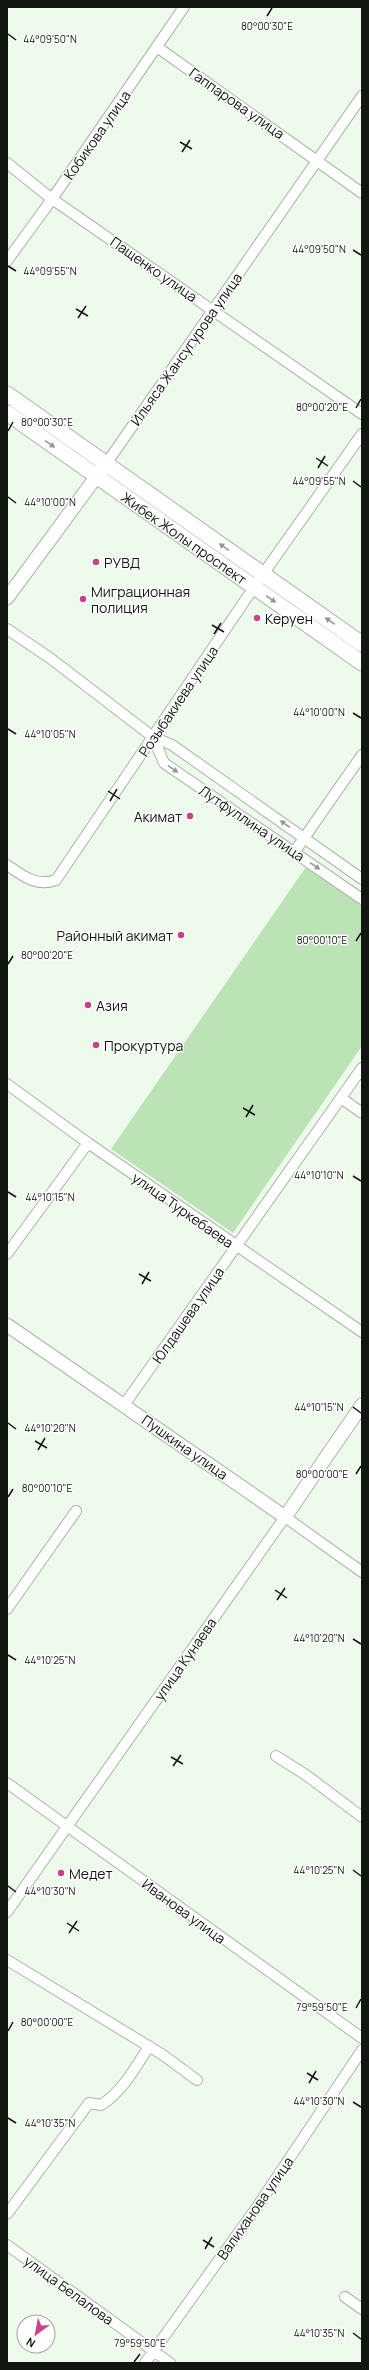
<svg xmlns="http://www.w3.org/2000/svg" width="369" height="2370" font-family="Manrope,sans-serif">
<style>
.green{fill:#bbe3b5}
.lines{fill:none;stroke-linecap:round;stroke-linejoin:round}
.minor-casing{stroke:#a9b5a7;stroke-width:12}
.major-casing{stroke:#a9b5a7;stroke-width:15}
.highway-casing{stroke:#a9b5a7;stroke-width:17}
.minor{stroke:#fff;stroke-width:10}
.major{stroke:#fff;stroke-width:13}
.highway{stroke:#fff;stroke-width:15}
.oneway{fill:#949694}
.ticks{fill:none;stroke:#121611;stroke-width:1.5}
.poi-dot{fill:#c74489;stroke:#fff;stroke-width:1.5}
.labels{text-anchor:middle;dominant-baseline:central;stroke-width:3;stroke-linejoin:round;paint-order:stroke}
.street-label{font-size:14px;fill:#121611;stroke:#fff}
.poi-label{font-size:14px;fill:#121611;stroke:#fff;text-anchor:start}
.ticks-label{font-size:10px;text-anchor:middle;fill:#121611;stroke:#fff;stroke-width:3;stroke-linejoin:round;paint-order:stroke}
</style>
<rect width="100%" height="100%" fill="#eefbec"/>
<path class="green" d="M 306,867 L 362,906 L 362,1046 L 233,1233 L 111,1149 Z"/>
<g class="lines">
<g class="minor-casing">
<path id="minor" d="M 157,47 L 362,193
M 7,163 L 52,199 L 362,414
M 7,261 L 52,199 L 184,7
M 106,464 L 362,96
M 7,629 L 50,658 L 153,737 L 172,745 L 362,879
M 153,737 L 164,763 L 362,899
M 295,851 L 362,755
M 7,865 C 23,876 36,887 56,880 L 254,587 L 362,434
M 7,1084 L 88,1143 L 362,1332
M 341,1098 L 362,1113
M 7,1254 L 88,1143
M 124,1405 L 362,1068
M 7,1609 L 76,1511
M 276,1756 L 306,1775 L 362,1817
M 7,1783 L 362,2038
M 7,1912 L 285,1517 L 362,1572
M 7,1960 L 163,2055 L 197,2080
M 7,2214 L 89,2103 L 101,2105 C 122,2092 136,2067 149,2046
M 7,2245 L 170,2363
M 345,2297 L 362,2309
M 145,2363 L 257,2207 L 362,2050"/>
</g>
<g class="major-casing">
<path id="major" d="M 7,598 L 102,469
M 7,1325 L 285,1517 L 362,1405"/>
</g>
<g class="highway-casing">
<path id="highway" d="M 7,394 L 362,644
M 7,413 L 362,663"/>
</g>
<use href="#minor" class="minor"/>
<use href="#major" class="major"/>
<use href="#highway" class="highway"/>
</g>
<defs><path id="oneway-solid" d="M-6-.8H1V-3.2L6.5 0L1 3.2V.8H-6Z"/></defs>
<g class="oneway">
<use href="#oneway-solid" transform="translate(50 444) rotate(35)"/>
<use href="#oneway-solid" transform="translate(224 547) rotate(-145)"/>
<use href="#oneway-solid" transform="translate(271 599) rotate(35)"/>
<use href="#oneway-solid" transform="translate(330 621) rotate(-145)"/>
<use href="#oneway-solid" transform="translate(173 769) rotate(34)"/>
<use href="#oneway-solid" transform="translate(285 824) rotate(-145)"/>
<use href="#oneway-solid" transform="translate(315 866) rotate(35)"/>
</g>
<path class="ticks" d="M 267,16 L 272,8M 8,34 L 16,40M 180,142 L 192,149M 182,152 L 190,140M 353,250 L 361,255M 8,266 L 16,271M 76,309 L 88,316M 78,318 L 86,306M 356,408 L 361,399M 8,431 L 13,422M 316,458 L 328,466M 318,468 L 325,456M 353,481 L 361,487M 8,497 L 16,503M 212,625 L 224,632M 214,634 L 221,623M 353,713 L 361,718M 8,729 L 16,734M 108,791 L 120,799M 110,801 L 117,789M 356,941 L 361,933M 8,964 L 13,956M 243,1108 L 255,1115M 246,1117 L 253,1105M 353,1176 L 361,1181M 8,1192 L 16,1197M 139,1274 L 151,1281M 142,1284 L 149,1272M 353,1407 L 361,1413M 8,1423 L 16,1429M 35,1441 L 47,1448M 38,1450 L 45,1438M 356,1474 L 361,1466M 8,1497 L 13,1489M 275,1590 L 287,1598M 277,1600 L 285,1588M 353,1639 L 361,1644M 8,1655 L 16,1660M 171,1757 L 183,1764M 173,1766 L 181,1755M 353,1870 L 361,1876M 8,1886 L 16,1892M 67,1923 L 79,1931M 69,1933 L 77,1921M 356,2008 L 361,1999M 8,2031 L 13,2022M 307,2073 L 318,2080M 309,2083 L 316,2071M 353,2102 L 361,2107M 8,2118 L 16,2123M 203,2240 L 214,2247M 205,2249 L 212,2237M 353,2333 L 361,2339M 134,2362 L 140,2354"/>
<g class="poi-dot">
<circle cx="96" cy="562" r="4"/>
<circle cx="83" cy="599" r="4"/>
<circle cx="257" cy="618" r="4"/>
<circle cx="190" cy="816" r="4"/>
<circle cx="181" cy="935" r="4"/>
<circle cx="88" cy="1005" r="4"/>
<circle cx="96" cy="1045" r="4"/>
<circle cx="61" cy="1873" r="4"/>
</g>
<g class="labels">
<g class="street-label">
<text transform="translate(237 103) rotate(35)">Гаппарова улица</text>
<text transform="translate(97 135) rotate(-55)">Кобикова улица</text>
<text transform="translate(154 269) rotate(35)">Пащенко улица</text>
<text transform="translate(186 349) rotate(-55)">Ильяса Жансугурова улица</text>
<text transform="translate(184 538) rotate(35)">Жибек Жолы проспект</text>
<text transform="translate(178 701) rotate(-56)">Розыбакиева улица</text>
<text transform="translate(252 823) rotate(34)">Лутфуллина улица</text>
<text transform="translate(183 1210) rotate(35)">улица Туркебаева</text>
<text transform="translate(188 1315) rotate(-55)">Юлдашева улица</text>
<text transform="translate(185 1447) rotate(35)">Пушкина улица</text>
<text transform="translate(185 1659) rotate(-55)">улица Кунаева</text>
<text transform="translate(184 1911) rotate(36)">Иванова улица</text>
<text transform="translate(255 2208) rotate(-55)">Валиханова улица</text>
<text transform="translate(69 2290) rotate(36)">улица Белалова</text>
</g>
<g class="poi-label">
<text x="104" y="562">РУВД</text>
<text x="91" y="591">Миграционная<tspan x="91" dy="16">полиция</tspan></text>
<text x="265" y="618">Керуен</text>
<text x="182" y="816" text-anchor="end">Акимат</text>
<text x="173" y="935" text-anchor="end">Районный акимат</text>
<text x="96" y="1005">Азия</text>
<text x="104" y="1045">Прокуртура</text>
<text x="69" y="1873">Медет</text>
</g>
</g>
<g class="ticks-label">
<text x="267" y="30">80°00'30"E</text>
<text x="50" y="43">44°09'50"N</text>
<text x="319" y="253">44°09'50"N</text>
<text x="50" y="275">44°09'55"N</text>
<text x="322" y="411">80°00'20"E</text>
<text x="47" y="426">80°00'30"E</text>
<text x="319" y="485">44°09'55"N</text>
<text x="50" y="506">44°10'00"N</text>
<text x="319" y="716">44°10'00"N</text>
<text x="50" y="738">44°10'05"N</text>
<text x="322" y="944">80°00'10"E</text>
<text x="47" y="959">80°00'20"E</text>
<text x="319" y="1179">44°10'10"N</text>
<text x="50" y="1201">44°10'15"N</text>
<text x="319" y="1411">44°10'15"N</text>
<text x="50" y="1432">44°10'20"N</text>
<text x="322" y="1478">80°00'00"E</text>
<text x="47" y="1492">80°00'10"E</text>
<text x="319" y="1642">44°10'20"N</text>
<text x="50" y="1664">44°10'25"N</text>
<text x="319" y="1874">44°10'25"N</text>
<text x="50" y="1895">44°10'30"N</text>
<text x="322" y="2011">79°59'50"E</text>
<text x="47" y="2026">80°00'00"E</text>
<text x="319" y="2105">44°10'30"N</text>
<text x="50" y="2127">44°10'35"N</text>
<text x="319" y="2337">44°10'35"N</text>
<text x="140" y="2347">79°59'50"E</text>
</g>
<rect width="369" height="2370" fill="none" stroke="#121611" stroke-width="16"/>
<g transform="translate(36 2334) rotate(212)"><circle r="19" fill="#ffffff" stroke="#a0a2a0"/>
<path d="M0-3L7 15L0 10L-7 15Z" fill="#c74489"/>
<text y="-6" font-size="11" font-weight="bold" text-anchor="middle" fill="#121611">N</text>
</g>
</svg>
